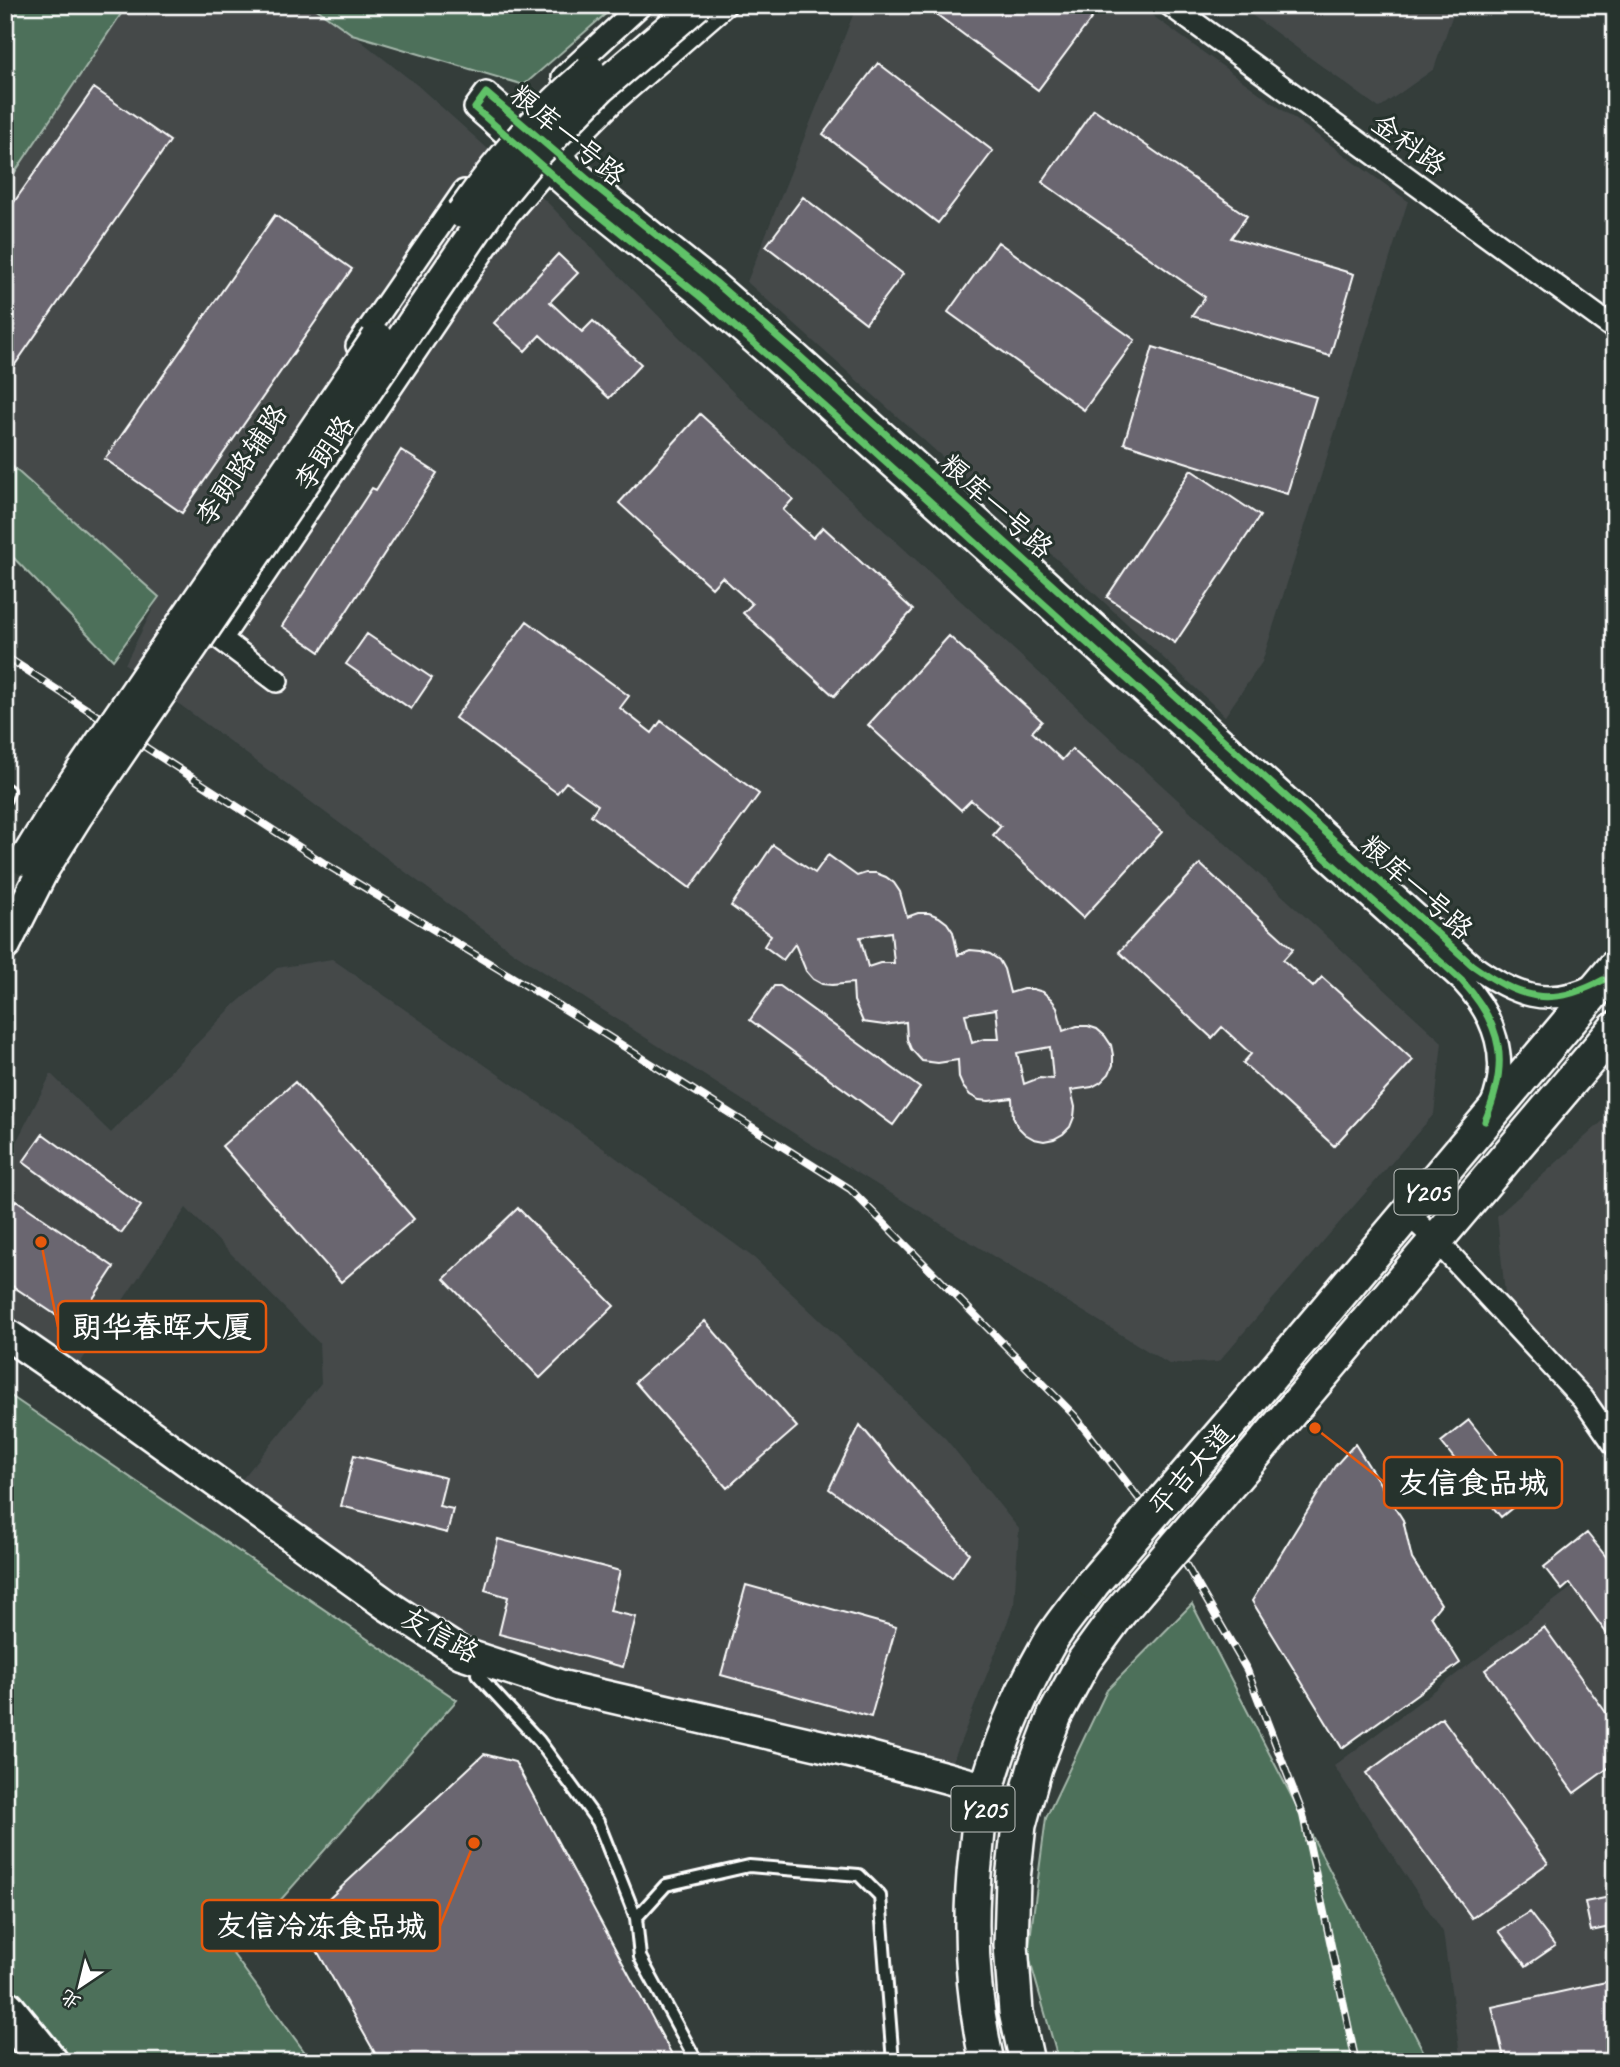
<svg xmlns="http://www.w3.org/2000/svg" width="1620" height="2067" viewBox="0 0 1620 2067" font-family="Caveat,'LXGW WenKai TC',sans-serif">
  <style>
    .built { fill: #44494a }
    .green { fill: #4e705a; stroke: #a6b8ac; stroke-width: 2 }
    .building { fill: #6b6670; stroke: #fff; stroke-width: 2; fill-rule: evenodd }
    .lines { fill: none; stroke-linecap: round; stroke-linejoin: round }
    .lane-casing { stroke: #fff; stroke-width: 16 }
    .street-casing { stroke: #fff; stroke-width: 26 }
    .secondary-casing { stroke: #fff; stroke-width: 35 }
    .primary-casing { stroke: #fff; stroke-width: 38 }
    .highway-casing { stroke: #fff; stroke-width: 44 }
    .lane { stroke: #26332d; stroke-width: 10 }
    .street { stroke: #26332d; stroke-width: 21 }
    .secondary { stroke: #26332d; stroke-width: 30 }
    .primary { stroke: #26332d; stroke-width: 33 }
    .highway { stroke: #26332d; stroke-width: 38 }
    .rail-casing { stroke: #fff; stroke-width: 8 }
    .rail { stroke: #26332d; stroke-width: 5; stroke-dasharray: 16; stroke-linecap: butt }
    .secondary-bridge-casing { stroke: #fff; stroke-width: 35; stroke-linecap: butt }
    .primary-bridge-casing { stroke: #fff; stroke-width: 38; stroke-linecap: butt }
    .secondary-bridge { stroke: #26332d; stroke-width: 30 }
    .primary-bridge { stroke: #26332d; stroke-width: 33 }
    .cycleway-casing { stroke: #26332d; stroke-width: 11 }
    .cycleway { stroke: #61c268; stroke-width: 7 }
    .labels { text-anchor: middle; dominant-baseline: central; stroke-width: 6; stroke-linejoin: round; paint-order: stroke }
    .shield { fill: #26332d; stroke: #bec2c0; stroke-width: 2 }
    .shield-label { font-size: 26px; font-weight: bold; fill: #fff }
    .street-label { font-size: 28px; fill: #fff; stroke: #26332d }
    .leader { fill: none; stroke: #e8590c; stroke-width: 2.5 }
    .callout-dot { fill: #e8590c; stroke: #26332d; stroke-width: 2.5 }
    .callout { fill: #26332d; stroke: #e8590c; stroke-width: 2.5 }
    .callout-label { font-size: 30px; text-anchor: middle; font-weight: bold; fill: #fff }
  </style>
  <rect width="100%" height="100%" fill="#343d3a"/>
  <filter id="ink" filterUnits="userSpaceOnUse"><feTurbulence type="fractalNoise" baseFrequency=".0143" numOctaves="2"/><feDisplacementMap in="SourceGraphic" scale="14" xChannelSelector="R" yChannelSelector="G"/><feConvolveMatrix kernelMatrix="1 2 1 2 8 2 1 2 1" color-interpolation-filters="sRGB"/></filter>
  <g filter="url(#ink)">
    <path class="built" d="M127 5H311L352 34 417 85 548 203 734 393 1442 1042 1434 1114 1218 1362 1169 1364 809 1143 516 954 125 664 159 597 5 460V187Z
      M857 5H1138L1408 201 1262 662 1225 716 1089 588 747 282Z
      M1238 5H1456L1434 69 1379 108Z
      M332 959 567 1122 754 1258 945 1438 1019 1529 1014 1605 951 1766 458 1653 234 1489 321 1383 319 1343 186 1208 78 1366 5 1313V1164L51 1074 111 1133 232 1007 277 968Z
      M1615 1110V1426L1505 1294 1497 1216Z
      M1615 1555V2062H1461L1443 1932 1334 1766Z"/>
    <path class="green" d="M5 5H127L5 187Z
      M311 5H616L524 85 352 34Z
      M5 460 159 597 113 660 5 549Z
      M5 1392 457 1700 233 1954 312 2062H5Z
      M1192 1604 1429 2062H1059L1028 1954 1046 1818 1107 1690Z"/>
    <path class="building" d="M924 5H1082L1094 15 1038 90Z
      M878 63 993 151 938 223 823 134Z
      M94 88 170 141 5 379V215Z
      M1094 109 1247 216 1231 238 1354 274 1330 356 1192 316 1205 297 1042 182Z
      M803 197 903 274 866 323 766 246Z
      M275 215 352 269 182 513 105 459Z
      M998 242 1135 340 1084 410 948 312Z
      M558 254 578 273 550 302 582 332 593 321 641 364 609 398 540 335 525 351 494 323Z
      M1153 347 1316 397 1287 494 1124 443Z
      M700 414 793 499 783 510 813 538 823 527 913 610 834 696 743 613 752 604 722 577 712 588 619 503Z
      M401 450 437 473 320 652 282 626 372 488 376 490Z
      M1191 470 1260 516 1175 643 1107 597Z
      M527 621 629 696 620 708 652 733 661 721 759 794 690 888 591 815 598 805 566 782 557 793 455 718Z
      M367 634 432 678 411 709 346 664Z
      M949 636 1042 721 1032 732 1062 760 1072 749 1162 832 1083 918 993 835 1001 826 971 800 961 810 868 725Z
      M773 845 815 873 828 855 857 876 866 873H876L886 877 894 883 900 892 907 917 918 913H929L939 917 947 923 953 932 958 955 970 950 981 951 990 954 999 960 1004 969 1010 993 1023 989H1033L1043 992 1051 999 1057 1007 1063 1031 1077 1026H1088L1097 1029 1105 1036 1111 1045 1113 1055V1065L1109 1074 1101 1082 1092 1087 1071 1090 1075 1107 1074 1117 1070 1127 1063 1134 1054 1139 1044 1141 1034 1139 1025 1134 1017 1126 1013 1117 1012 1098 989 1101 979 1100 970 1095 963 1087 959 1078 958 1060 938 1063 922 1061 911 1049 907 1039 906 1022 884 1025 863 1022 854 1001 853 983 832 985 822 984 813 979 806 971 795 944 783 960 764 946 771 935 731 906ZM891 932 894 963H880L868 967 860 937ZM996 1009 999 1039H984L972 1043 965 1014ZM1050 1047 1053 1079 1039 1078 1024 1084 1017 1053Z
      M1200 864 1293 949 1283 960 1313 987 1322 977 1413 1060 1334 1146 1243 1063 1251 1054 1222 1027 1212 1038 1119 952Z
      M774 986H780L920 1088 893 1125 750 1020Z
      M295 1082 414 1219 341 1282 222 1146Z
      M43 1134 141 1206 121 1233 23 1162Z
      M16 1200 114 1267 74 1327 5 1281V1216Z
      M518 1208 614 1306 540 1378 444 1279Z
      M705 1321 797 1427 727 1488 635 1382Z
      M1469 1420 1528 1495 1501 1517 1441 1442Z
      M860 1425 969 1553 952 1578 829 1489Z
      M1355 1444 1403 1520 1412 1559 1441 1604 1431 1616 1460 1663 1342 1748 1252 1601 1335 1466Z
      M354 1455 446 1478 439 1506 453 1509 447 1533 341 1506Z
      M1587 1533 1615 1568V1645L1570 1583 1562 1590 1544 1567Z
      M498 1539 620 1571 610 1611 636 1617 623 1667 499 1634 508 1597 485 1590Z
      M746 1585 896 1627 871 1717 721 1675Z
      M1544 1627 1615 1725V1763L1574 1793 1485 1670Z
      M1442 1718 1548 1863 1472 1918 1366 1773Z
      M484 1754 515 1762 676 2062H380L302 1924Z
      M1615 1896V1926L1591 1931 1585 1902Z
      M1529 1912 1555 1946 1526 1966 1499 1931Z
      M1615 1980V2062H1505L1492 2007Z"/>
    <g class="lines">
      <defs>
        <path id="lane" d="M5 789 8 791 5 799
          M5 891 9 893
          M477 1674 539 1741 598 1822 636 1918
          M697 2062 640 1957 636 1918 666 1885 749 1866 859 1875 880 1896 893 2062"/>
        <path id="street" d="M1170 5 1615 329
          M563 77 641 5
          M357 346 464 191
          M221 639 508 215 559 156 612 103 725 5
          M221 639 277 681
          M1491 1106C1511 1060 1494 1015 1462 981L782 368 702 298 583 202 475 108 486 93 594 185 715 282 795 352 1472 965C1512 994 1548 1010 1596 984
          M1408 1214 1436 1240 1583 1399 1615 1445"/>
        <path id="secondary" d="M5 945 43 870
          M5 1333 112 1407 387 1605 461 1653 562 1686 862 1755 988 1789"/>
        <path id="primary" d="M1237 1416 1615 967
          M1260 1448 1615 1029
          M987 2062C972 1994 968 1924 976 1854 977 1842 978 1829 980 1817 993 1756 1018 1697 1049 1643 1061 1622 1079 1603 1093 1583
          M1027 2062 1016 2012 1011 1945 1013 1879 1019 1825 1035 1767 1055 1715 1084 1661 1119 1613"/>
        <path id="highway" d="M5 2009 48 2062"/>
      </defs>
      <use href="#lane" class="lane-casing"/>
      <use href="#street" class="street-casing"/>
      <use href="#secondary" class="secondary-casing"/>
      <use href="#primary" class="primary-casing"/>
      <use href="#highway" class="highway-casing"/>
      <use href="#lane" class="lane"/>
      <use href="#street" class="street"/>
      <use href="#secondary" class="secondary"/>
      <use href="#primary" class="primary"/>
      <use href="#highway" class="highway"/>
      <defs>
        <path id="rail" d="M5 656 327 865 555 1003 850 1189 1075 1416 1174 1544 1247 1670 1303 1815 1356 2062"/>
      </defs>
      <use href="#rail" class="rail-casing"/>
      <use href="#rail" class="rail"/>
      <defs>
        <path id="secondary-bridge" d="M462 213C498 161 542 112 590 71
          M25 860 59 804 377 338
          M43 870 77 816 493 205 529 161 600 88 697 5"/>
        <path id="primary-bridge" d="M1093 1583 1237 1416
          M1119 1613 1260 1448"/>
      </defs>
      <use href="#secondary-bridge" class="secondary-bridge-casing"/>
      <use href="#primary-bridge" class="primary-bridge-casing"/>
      <use href="#secondary-bridge" class="secondary-bridge"/>
      <use href="#primary-bridge" class="primary-bridge"/>
      <defs>
        <path id="cycleway" d="M1485 1121C1509 1064 1504 1027 1462 981L782 368 702 298 583 202 475 108 486 93 594 185 715 282 795 352 1472 965C1519 998 1550 1009 1603 980"/>
      </defs>
      <use href="#cycleway" class="cycleway-casing"/>
      <use href="#cycleway" class="cycleway"/>
    </g>
  </g>
  <g class="labels">
    <g class="shield">
      <rect x="1394.5" y="1169.5" width="63" height="45" rx="5"/>
      <rect x="951.5" y="1786.5" width="63" height="45" rx="5"/>
    </g>
    <g class="shield-label">
      <text x="1426" y="1192">Y205</text>
      <text x="983" y="1809">Y205</text>
    </g>
    <g class="street-label">
      <text transform="translate(568 135) rotate(40)">粮库一号路</text>
      <text transform="translate(1409 144) rotate(36)">金科路</text>
      <text transform="translate(324 453) rotate(-56)">李朗路</text>
      <text transform="translate(241 465) rotate(-56)">李朗路辅路</text>
      <text transform="translate(997 506) rotate(42)">粮库一号路</text>
      <text transform="translate(1417 887) rotate(42)">粮库一号路</text>
      <text transform="translate(1191 1470) rotate(-49)">平吉大道</text>
      <text transform="translate(440 1635) rotate(29)">友信路</text>
    </g>
  </g>
  <path class="leader" d="M41 1242L58 1327M1315 1428L1384 1482M474 1843L440 1926"/>
  <g class="callout-dot">
    <circle cx="41" cy="1242" r="7"/>
    <circle cx="1315" cy="1428" r="7"/>
    <circle cx="474" cy="1843" r="7"/>
  </g>
  <g class="callout">
    <rect x="58" y="1301" width="208" height="51" rx="7"/>
    <rect x="1384" y="1457" width="178" height="51" rx="7"/>
    <rect x="202" y="1900" width="238" height="51" rx="7"/>
  </g>
  <g class="callout-label">
    <text x="162" y="1337">朗华春晖大厦</text>
    <text x="1473" y="1493">友信食品城</text>
    <text x="321" y="1936">友信冷冻食品城</text>
  </g>
  <rect width="1620" height="2067" fill="none" stroke="#26332d" stroke-width="28"/>
  <rect x="14" y="14" width="1592" height="2039" fill="none" stroke="#fff" stroke-width="2.5" filter="url(#ink)"/>
  <g transform="translate(80 1986) rotate(215)" stroke="#26332d" stroke-width="5" paint-order="stroke">
  <path d="M0-5L12 26L0 18L-12 26Z" fill="#ffffff"/>
  <text y="-10" font-size="19" font-weight="bold" text-anchor="middle" fill="#ffffff">北</text>
  </g>
</svg>
